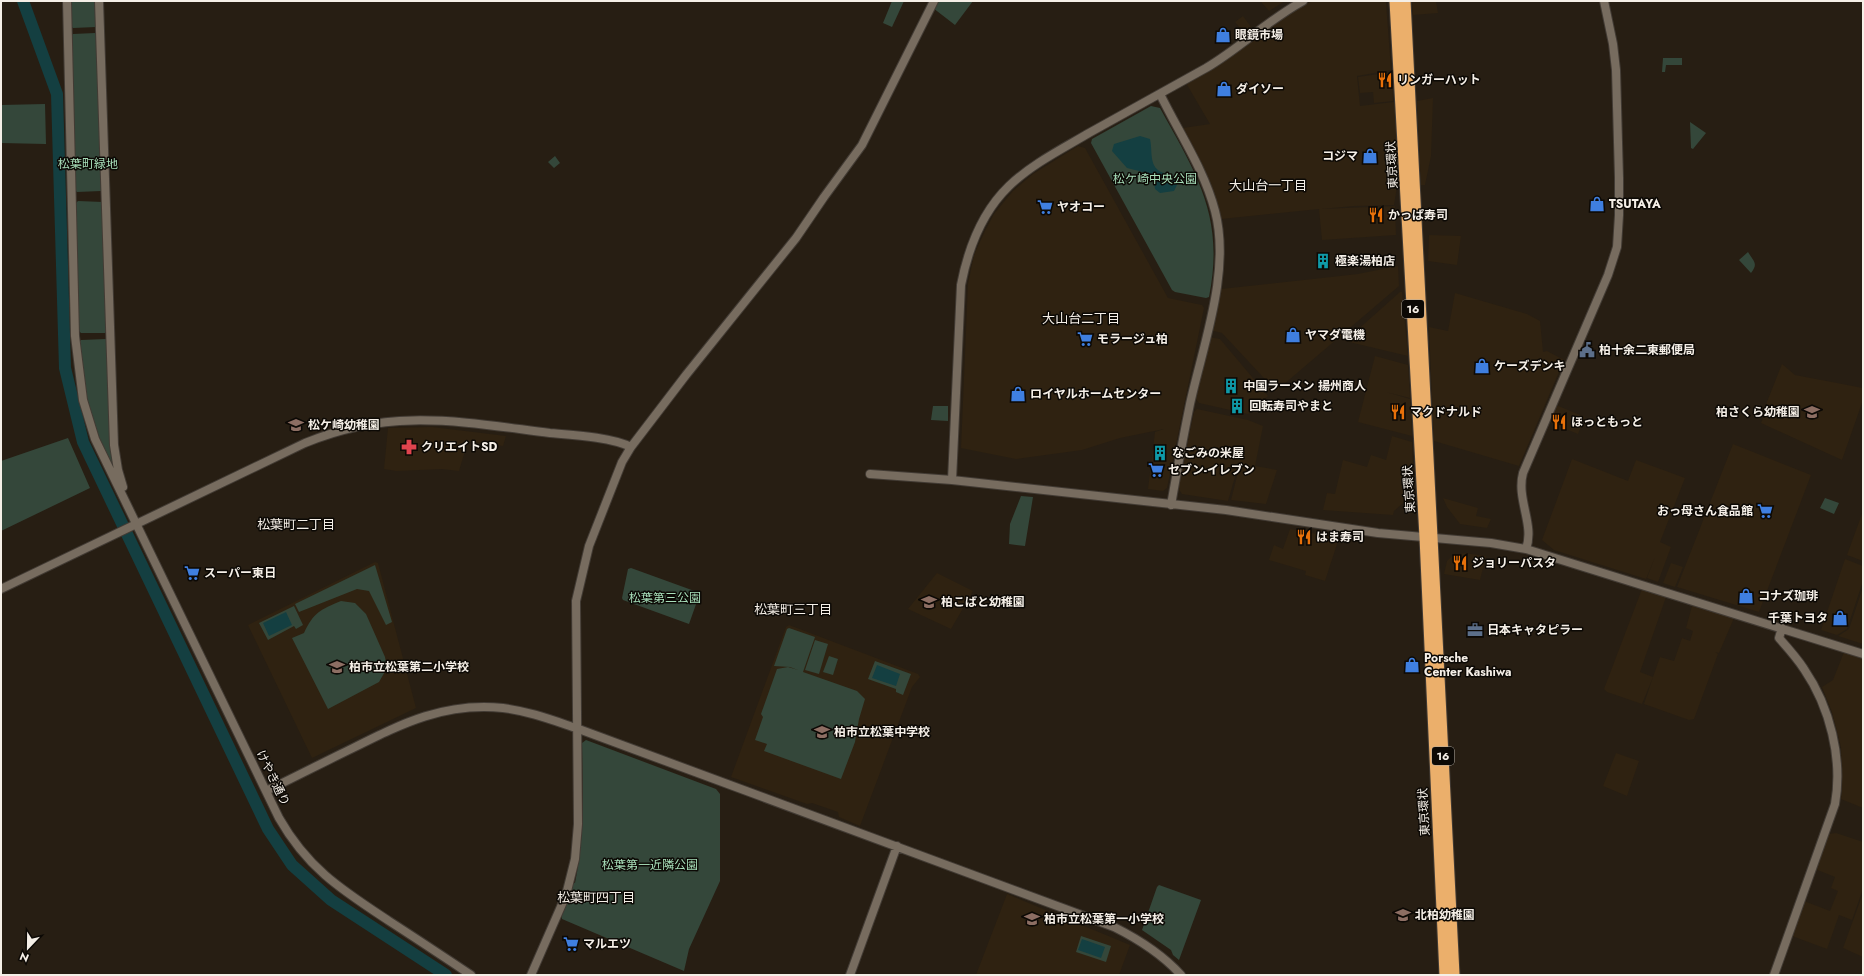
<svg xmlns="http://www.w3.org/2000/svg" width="1864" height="976" viewBox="0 0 1864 976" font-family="Jost,'Noto Sans JP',sans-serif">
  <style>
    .built { fill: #2f2211 }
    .green { fill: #34473a }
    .water { fill: #143f41 }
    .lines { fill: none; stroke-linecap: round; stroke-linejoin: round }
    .river { stroke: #143f41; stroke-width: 12 }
    .minor-casing { stroke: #423b34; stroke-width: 10 }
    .highway-casing { stroke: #423b34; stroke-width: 13 }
    .minor { stroke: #776c5f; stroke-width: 8 }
    .highway { stroke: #ebaf6b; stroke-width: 11 }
    .labels { text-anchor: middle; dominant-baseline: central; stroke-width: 3; stroke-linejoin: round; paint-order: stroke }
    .shield { fill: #0c0905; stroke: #afaaa3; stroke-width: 1 }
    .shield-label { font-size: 11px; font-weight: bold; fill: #f5efe7 }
    .poi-label { font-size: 12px; font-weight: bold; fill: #f5efe7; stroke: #0c0905; text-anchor: start }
    .park-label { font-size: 12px; fill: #a8dfba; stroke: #0c0905 }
    .street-label { font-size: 12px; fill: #f5efe7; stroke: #0c0905 }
    .neighbourhood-label { font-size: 13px; fill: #f5efe7; stroke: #0c0905 }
  </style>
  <rect width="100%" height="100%" fill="#271e13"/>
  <path class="built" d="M1262 1H1285L1269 11 1262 3Z
    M1314 1H1384L1386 2 1391 70 1357 76 1360 106 1394 102 1399 174 1394 205 1354 206 1321 209 1395 206 1396 235 1322 240 1319 209 1221 219 1211 184 1183 128 1210 124 1186 83 1284 16 1300 6Z
    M1412 1H1436L1438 13 1413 15Z
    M1243 16 1251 27 1244 33 1235 22Z
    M1392 72 1393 101 1374 103 1373 92 1360 93 1358 77Z
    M1433 98 1431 156 1425 185H1421L1417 101Z
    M1078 146 1085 148 1168 298 1202 305 1204 308 1167 488 1163 491 1148 489 1155 432 1164 429 1120 438 1082 450 1016 459 961 448 968 284 974 255 985 231 994 214 1013 191 1033 174Z
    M1429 235 1461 236 1457 265 1428 261Z
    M1398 266 1399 286 1276 391 1222 333 1210 330 1221 289 1358 274Z
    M1400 292H1402L1408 356 1345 341Z
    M1455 293 1527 314 1540 321 1543 352 1547 351 1564 360 1519 466 1434 441 1429 327 1448 331Z
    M1209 337 1220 339 1268 396 1248 414 1199 403 1196 399Z
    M1375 356 1408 365 1410 398 1386 392 1410 399 1412 436 1358 422Z
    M1782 364 1795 375 1863 388V400L1842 460 1761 423 1765 413 1763 412Z
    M1556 405 1585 417 1578 434 1549 422Z
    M1197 409 1248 420 1263 426 1255 466 1277 470 1266 504 1231 500 1240 464 1244 465 1239 463 1228 501 1182 494 1178 488 1194 412Z
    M432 427 506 436 503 446 468 441 459 471 442 469 397 471 384 469 388 428Z
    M1392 436 1412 442 1414 493 1394 511 1393 515 1323 510 1327 493 1335 494 1343 460 1367 467 1371 455 1386 460Z
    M1733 444 1811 475 1759 612 1677 587Z
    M1572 459 1628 481 1636 460 1685 478 1660 542 1671 547 1658 582 1647 578 1655 557 1646 579 1554 550 1542 540Z
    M1443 498 1478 508 1476 516 1491 519 1487 528 1460 524 1447 507Z
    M1863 511V561L1847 555Z
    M1290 529 1339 538 1325 581 1305 575 1306 571 1269 560 1274 545 1283 549Z
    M1464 553 1486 556 1480 580 1444 574 1447 561 1452 556Z
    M1845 559 1863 566V581L1847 629 1837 635 1821 630Z
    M375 562 378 563 416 708 312 758 248 625Z
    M1671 563 1683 567 1675 587 1663 583Z
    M937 573 973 591 951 629 908 609Z
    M1863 587V644L1838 636 1849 629Z
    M1642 589 1666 597 1640 672 1653 677 1660 657 1674 661 1682 638 1690 641 1693 631 1686 628 1692 606 1734 618 1719 653 1715 652 1718 654 1694 719 1689 720 1644 704 1653 677 1642 704 1607 692 1604 689Z
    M789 625 918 674 920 677 912 687 860 826 839 817 838 812 812 803 807 804 731 777 786 627Z
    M1844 652 1863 658V808L1841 799 1842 792 1841 747 1832 712 1822 687 1833 680Z
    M1616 753 1639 761 1627 796 1603 786Z
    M1836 833 1863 842V889L1852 920 1839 915 1827 949 1792 936 1804 901 1830 911 1838 891 1831 888 1835 877 1815 869 1829 834Z
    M1863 893V957L1843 948Z
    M1007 894 1130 945 1119 975H976Z"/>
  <path class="green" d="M70 1H97L98 25 96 27 73 28 71 26Z
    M892 1H904L892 27 883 23Z
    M938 1H973L955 25 933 8Z
    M95 33 98 35 103 189 101 191 77 192 75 190 71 36 73 34Z
    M1663 58H1682V65H1666L1665 72H1662Z
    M45 104 46 144 1 143V105Z
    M1151 106 1160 108C1197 175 1225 217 1209 297L1206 298 1175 292 1172 290 1091 143 1092 139Z
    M1690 122 1706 133 1693 149 1691 148Z
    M555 156 560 163 554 168 548 162Z
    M78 201 103 202 107 331 105 333H81L79 331 76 203Z
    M1748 252C1753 261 1759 263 1751 273L1739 260Z
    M106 339 108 341 113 464 112 466 98 439 86 400 79 342 81 340Z
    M933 406H948V421L931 420Z
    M68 438 90 488 1 531V461Z
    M1021 496 1033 497 1025 546 1009 544 1010 524Z
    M1825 498 1839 503 1834 514 1820 508Z
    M375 565 392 622 386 625 369 591 357 589 299 612 295 604Z
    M631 568 700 593 689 624 623 600 622 598 628 569Z
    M341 601 355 603 366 614 385 657 387 668 379 682 328 709 292 638 304 633C314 612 320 610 341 601Z
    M294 606 303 625 296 629 294 626 268 640 259 623Z
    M789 628 815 637 803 672 857 691 865 699 859 719 855 742 841 779 764 751 767 744 755 740 763 717 761 714 777 669 788 667 798 670 790 667 774 666 787 629Z
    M815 640 828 644 819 674 805 670Z
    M829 656 838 659 833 675 823 672Z
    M875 661 911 674 903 695 896 692V689L868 679Z
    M586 740 716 789 720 794V881L689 949 684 971 562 919V917L560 916 572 882 575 883C585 835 583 791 582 743Z
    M1159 885 1201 900 1179 960 1173 955 1171 950 1142 930 1157 887Z
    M1081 936 1111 946 1106 962 1076 952Z"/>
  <path class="water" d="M1140 136 1150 139C1153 152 1148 168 1164 173 1170 175 1173 175 1178 181L1177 185 1174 191 1160 193 1155 189 1154 182 1143 172 1127 168 1112 151 1114 144Z
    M286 612 292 625 269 636 263 623Z
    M877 665 900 674 896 686 872 678Z
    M1082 939 1105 947 1101 958 1078 950Z"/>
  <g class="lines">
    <path class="river" d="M23 1 57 94 65 368 83 442 268 829 292 865 331 900 446 975"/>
    <defs>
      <path id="minor" d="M67 1 75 336 83 400 95 439 279 818C308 869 342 890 389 921 417 939 444 957 471 975
        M99 1 114 445 118 470 123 487
        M1160 94C1179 133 1204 169 1215 211 1231 271 1203 345 1190 404 1183 438 1177 471 1171 505
        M870 474 952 480 1226 510 1378 533 1491 543 1526 549 1863 654
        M952 480 961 285C968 249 982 212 1009 186 1032 164 1062 149 1089 133 1128 111 1167 90 1206 68 1240 48 1268 20 1303 1
        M1526 549C1535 525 1516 499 1523 473L1608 275 1617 247 1619 215V178L1616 70 1613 44 1604 1
        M1 589 305 443C391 407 461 422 550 433 573 435 611 437 631 447
        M266 791C295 777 324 762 353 748 403 723 445 702 503 708 528 711 552 720 576 728L1114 927C1140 940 1162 954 1181 975
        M531 975 566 895 575 859 578 824 576 601 589 546 622 462 631 447 686 375 796 238 824 197 862 145 934 1
        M850 975 897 846
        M1774 975 1835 804C1843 759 1830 707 1804 669 1797 658 1788 648 1779 638L1782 628"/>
      <path id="highway" d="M1395 1 1425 537 1445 975
        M1405 1 1454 975"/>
    </defs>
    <use href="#minor" class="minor-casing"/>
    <use href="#highway" class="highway-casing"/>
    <use href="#minor" class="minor"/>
    <use href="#highway" class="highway"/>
  </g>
  <defs>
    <symbol id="shop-bare" viewBox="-9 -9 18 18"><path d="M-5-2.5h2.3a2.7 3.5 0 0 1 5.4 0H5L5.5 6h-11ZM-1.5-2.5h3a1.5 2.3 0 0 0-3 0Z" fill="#3f7fe0" stroke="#0c0905" stroke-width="2.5" paint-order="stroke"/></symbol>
    <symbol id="restaurant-bare" viewBox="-9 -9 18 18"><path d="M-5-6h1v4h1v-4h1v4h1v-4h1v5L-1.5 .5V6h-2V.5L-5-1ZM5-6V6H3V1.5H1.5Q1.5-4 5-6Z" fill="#e8710a" stroke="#0c0905" stroke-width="2.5" paint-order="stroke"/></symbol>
    <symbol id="supermarket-bare" viewBox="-9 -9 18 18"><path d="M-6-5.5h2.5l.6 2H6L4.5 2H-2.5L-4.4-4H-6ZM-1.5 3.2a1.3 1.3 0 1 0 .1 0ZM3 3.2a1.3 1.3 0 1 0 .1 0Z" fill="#3f7fe0" stroke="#0c0905" stroke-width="2.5" paint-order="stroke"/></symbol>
    <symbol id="building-bare" viewBox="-9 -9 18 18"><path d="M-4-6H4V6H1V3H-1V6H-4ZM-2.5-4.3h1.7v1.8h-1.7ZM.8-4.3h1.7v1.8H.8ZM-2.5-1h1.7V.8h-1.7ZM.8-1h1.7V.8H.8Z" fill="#0f9aa8" stroke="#0c0905" stroke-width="2.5" paint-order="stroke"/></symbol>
    <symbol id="civic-bare" viewBox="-9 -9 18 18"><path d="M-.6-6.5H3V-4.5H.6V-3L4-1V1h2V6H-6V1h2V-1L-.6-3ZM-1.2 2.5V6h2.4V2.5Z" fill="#5c6f8a" stroke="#0c0905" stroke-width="2.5" paint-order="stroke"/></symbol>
    <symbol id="school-bare" viewBox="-9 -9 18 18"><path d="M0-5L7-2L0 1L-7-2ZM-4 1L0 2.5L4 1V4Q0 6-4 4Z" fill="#8d6e63" stroke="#0c0905" stroke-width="2.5" paint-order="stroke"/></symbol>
    <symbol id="pharmacy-bare" viewBox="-9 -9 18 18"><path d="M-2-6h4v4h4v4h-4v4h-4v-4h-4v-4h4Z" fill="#e0444e" stroke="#0c0905" stroke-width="2.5" paint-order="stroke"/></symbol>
    <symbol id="office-bare" viewBox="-9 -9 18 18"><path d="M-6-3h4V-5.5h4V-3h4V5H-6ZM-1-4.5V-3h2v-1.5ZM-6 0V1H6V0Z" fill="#5c6f8a" stroke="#0c0905" stroke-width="2.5" paint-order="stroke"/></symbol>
  </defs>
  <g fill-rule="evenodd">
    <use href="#shop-bare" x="1212" y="24" width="22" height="22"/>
    <use href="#restaurant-bare" x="1374" y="69" width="22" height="22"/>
    <use href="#shop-bare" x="1213" y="78" width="22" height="22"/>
    <use href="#shop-bare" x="1359" y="145" width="22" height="22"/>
    <use href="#shop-bare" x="1586" y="193" width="22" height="22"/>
    <use href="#supermarket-bare" x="1034" y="196" width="22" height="22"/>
    <use href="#restaurant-bare" x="1365" y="204" width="22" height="22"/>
    <use href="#building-bare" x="1312" y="250" width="22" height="22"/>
    <use href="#shop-bare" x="1282" y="324" width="22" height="22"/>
    <use href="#supermarket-bare" x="1074" y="328" width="22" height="22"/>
    <use href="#civic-bare" x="1576" y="339" width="22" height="22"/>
    <use href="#shop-bare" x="1471" y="355" width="22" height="22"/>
    <use href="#building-bare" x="1220" y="375" width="22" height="22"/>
    <use href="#shop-bare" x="1007" y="383" width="22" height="22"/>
    <use href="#building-bare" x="1226" y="395" width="22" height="22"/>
    <use href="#restaurant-bare" x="1387" y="401" width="22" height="22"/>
    <use href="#school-bare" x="1801" y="401" width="22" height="22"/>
    <use href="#restaurant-bare" x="1548" y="411" width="22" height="22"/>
    <use href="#school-bare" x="285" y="414" width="22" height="22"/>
    <use href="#pharmacy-bare" x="398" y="436" width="22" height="22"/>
    <use href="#building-bare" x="1149" y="442" width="22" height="22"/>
    <use href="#supermarket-bare" x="1145" y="459" width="22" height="22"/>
    <use href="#supermarket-bare" x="1754" y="500" width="22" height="22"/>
    <use href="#restaurant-bare" x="1293" y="526" width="22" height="22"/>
    <use href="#restaurant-bare" x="1449" y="552" width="22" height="22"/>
    <use href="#supermarket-bare" x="181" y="562" width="22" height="22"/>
    <use href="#shop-bare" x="1735" y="585" width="22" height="22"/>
    <use href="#school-bare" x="918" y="591" width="22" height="22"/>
    <use href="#shop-bare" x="1829" y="607" width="22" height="22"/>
    <use href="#office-bare" x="1464" y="619" width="22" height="22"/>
    <use href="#shop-bare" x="1401" y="654" width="22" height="22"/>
    <use href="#school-bare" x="326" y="656" width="22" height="22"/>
    <use href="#school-bare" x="811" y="721" width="22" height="22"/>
    <use href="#school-bare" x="1392" y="904" width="22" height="22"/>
    <use href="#school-bare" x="1021" y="908" width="22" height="22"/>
    <use href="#supermarket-bare" x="560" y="933" width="22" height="22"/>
  </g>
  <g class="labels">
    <g class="shield">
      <rect x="1402" y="300" width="22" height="18" rx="3"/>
      <rect x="1432" y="747" width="22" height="18" rx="3"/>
    </g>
    <g class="shield-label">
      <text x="1413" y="309">16</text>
      <text x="1443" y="756">16</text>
    </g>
    <g class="poi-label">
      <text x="1235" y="35">眼鏡市場</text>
      <text x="1397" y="80">リンガーハット</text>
      <text x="1236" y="89">ダイソー</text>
      <text x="1358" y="156" text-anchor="end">コジマ</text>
      <text x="1609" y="204">TSUTAYA</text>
      <text x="1057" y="207">ヤオコー</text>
      <text x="1388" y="215">かっぱ寿司</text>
      <text x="1335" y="261">極楽湯柏店</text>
      <text x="1305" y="335">ヤマダ電機</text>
      <text x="1097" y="339">モラージュ柏</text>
      <text x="1599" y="350">柏十余二東郵便局</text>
      <text x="1494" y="366">ケーズデンキ</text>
      <text x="1243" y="386">中国ラーメン 揚州商人</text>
      <text x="1030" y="394">ロイヤルホームセンター</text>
      <text x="1249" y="406">回転寿司やまと</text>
      <text x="1410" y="412">マクドナルド</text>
      <text x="1800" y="412" text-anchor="end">柏さくら幼稚園</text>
      <text x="1571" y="422">ほっともっと</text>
      <text x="308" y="425">松ケ崎幼稚園</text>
      <text x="421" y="447">クリエイトSD</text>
      <text x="1172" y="453">なごみの米屋</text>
      <text x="1168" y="470">セブン-イレブン</text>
      <text x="1753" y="511" text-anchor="end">おっ母さん食品館</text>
      <text x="1316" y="537">はま寿司</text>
      <text x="1472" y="563">ジョリーパスタ</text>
      <text x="204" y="573">スーパー東日</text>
      <text x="1758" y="596">コナズ珈琲</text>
      <text x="941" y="602">柏こばと幼稚園</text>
      <text x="1828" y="618" text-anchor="end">千葉トヨタ</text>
      <text x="1487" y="630">日本キャタピラー</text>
      <text x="1424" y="658">Porsche<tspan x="1424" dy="14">Center Kashiwa</tspan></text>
      <text x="349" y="667">柏市立松葉第二小学校</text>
      <text x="834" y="732">柏市立松葉中学校</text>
      <text x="1415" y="915">北柏幼稚園</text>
      <text x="1044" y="919">柏市立松葉第一小学校</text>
      <text x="583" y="944">マルエツ</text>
    </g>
    <g class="park-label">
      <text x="88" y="164">松葉町緑地</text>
      <text x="1155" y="179">松ケ崎中央公園</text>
      <text x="665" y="598">松葉第三公園</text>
      <text x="650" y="865">松葉第一近隣公園</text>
    </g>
    <g class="street-label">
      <text transform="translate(1392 165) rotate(-93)">東京環状</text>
      <text transform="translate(1409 489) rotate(-94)">東京環状</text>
      <text transform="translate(273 778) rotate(64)">けやき通り</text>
      <text transform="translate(1424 812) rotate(-93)">東京環状</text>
    </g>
    <g class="neighbourhood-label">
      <text x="1268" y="185">大山台一丁目</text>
      <text x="1081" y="318">大山台二丁目</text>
      <text x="296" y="524">松葉町二丁目</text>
      <text x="793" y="609">松葉町三丁目</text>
      <text x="596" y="897">松葉町四丁目</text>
    </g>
  </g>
  <rect width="1864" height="976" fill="none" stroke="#f5efe7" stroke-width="4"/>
  <g transform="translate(28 948) rotate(202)" stroke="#0c0905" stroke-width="3" paint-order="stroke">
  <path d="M0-3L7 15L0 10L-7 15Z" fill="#f5efe7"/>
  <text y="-6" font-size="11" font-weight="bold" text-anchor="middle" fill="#f5efe7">N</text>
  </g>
</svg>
